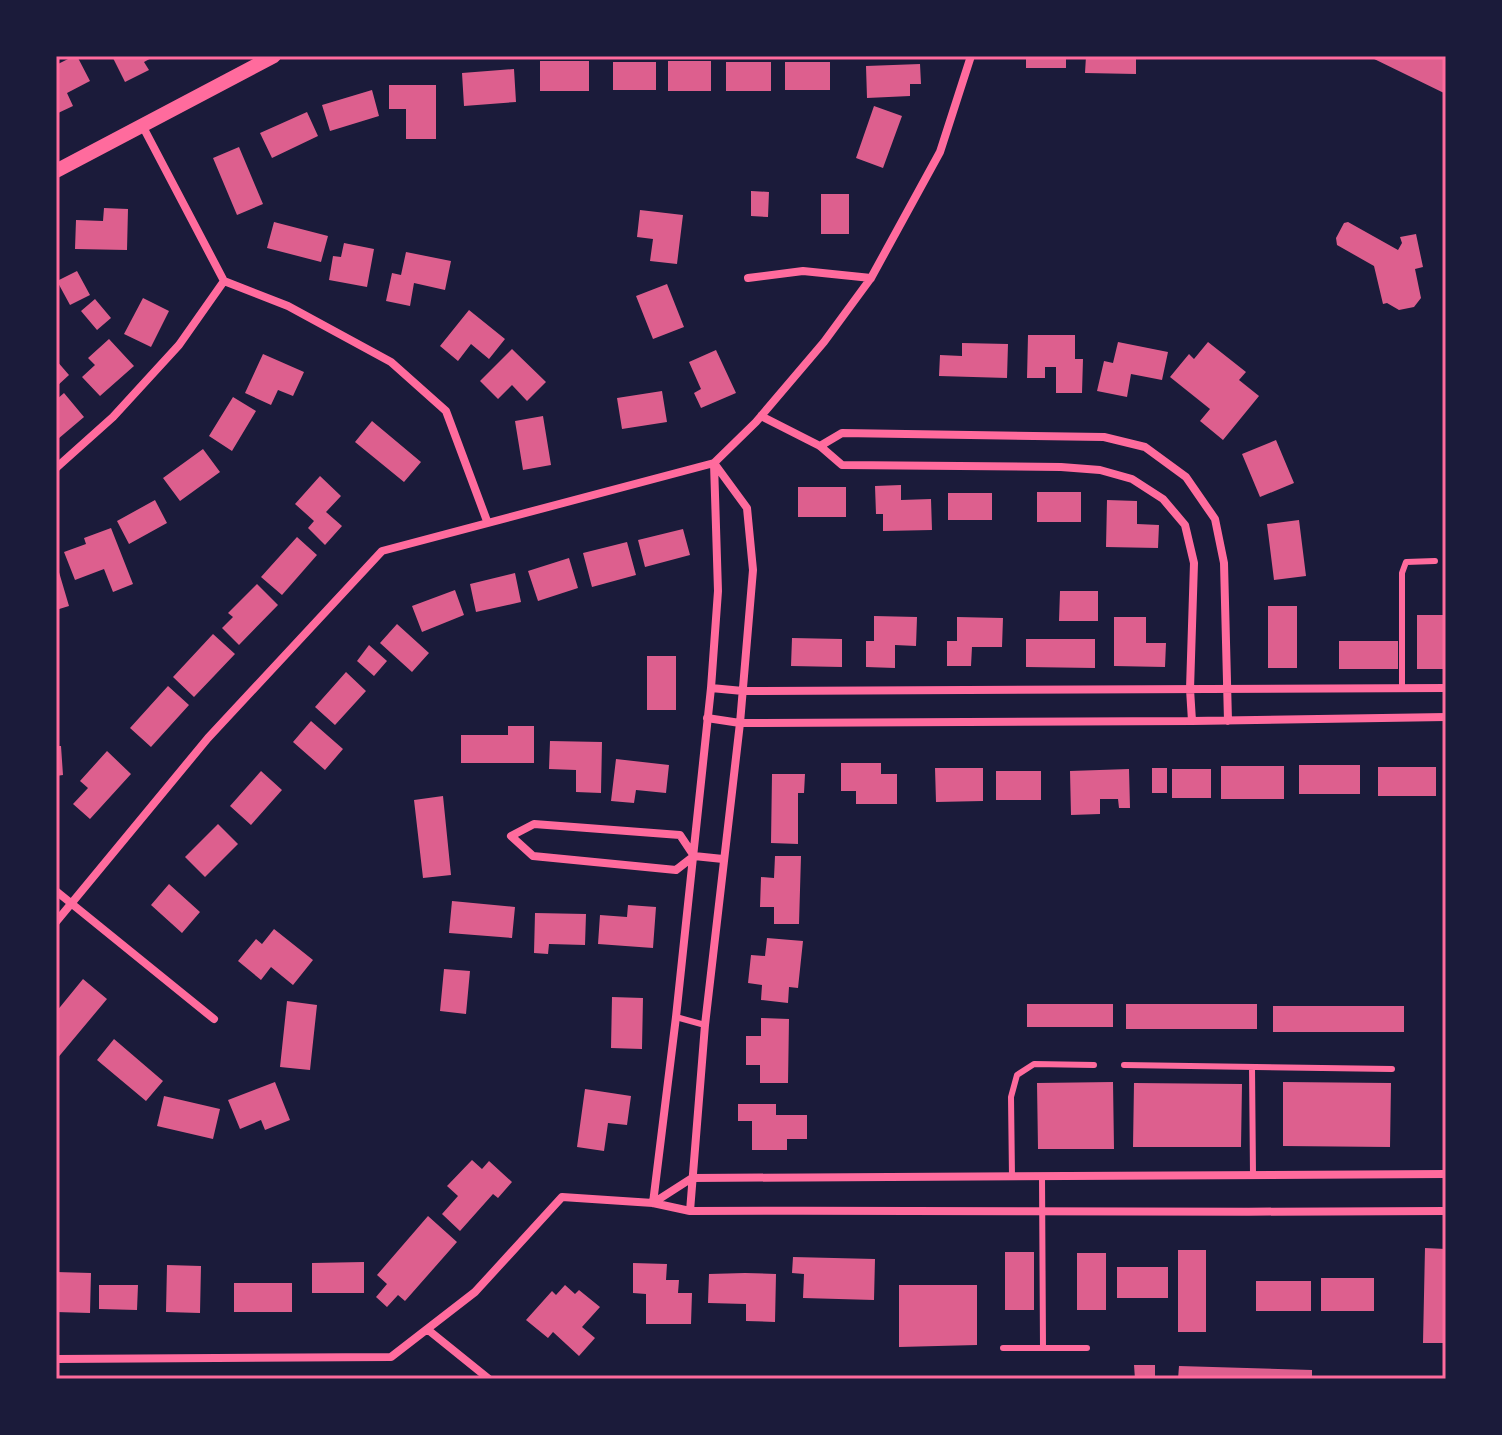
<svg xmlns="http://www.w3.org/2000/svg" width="1502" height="1435" viewBox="0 0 1502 1435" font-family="Karla,sans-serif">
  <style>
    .building { fill: #dd5f8e }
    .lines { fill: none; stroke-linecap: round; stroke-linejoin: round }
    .service { stroke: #ff6b9d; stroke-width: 6 }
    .minor { stroke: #ff6b9d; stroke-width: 8 }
    .tertiary { stroke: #ff6b9d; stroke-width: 14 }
    .neatline { fill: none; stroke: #ff6b9d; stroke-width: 3 }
  </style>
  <rect width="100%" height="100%" fill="#1b1b3a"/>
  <path class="building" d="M74 56H77L90 81 67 93 73 106 56 114V65Z
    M112 56H155L144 62 149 70 125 82Z
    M1026 56H1066V68H1026Z
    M1086 56H1136V74L1085 73Z
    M1368 56 1446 57V94Z
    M540 61H589V91H540Z
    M668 61H711V91H668Z
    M613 62H656V90H613Z
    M726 62H771V91H726Z
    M785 62H830V90H785Z
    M920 64 921 84H910V96L867 98 866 66Z
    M514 69 516 102 464 106 462 73Z
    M389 85H436V139H406V109H389Z
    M372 90 379 116 330 131 322 105Z
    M874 106 902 116 883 168 856 158Z
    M307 112 318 136 272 158 260 133Z
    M239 147 263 204 237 215 213 158Z
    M751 191 769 192 768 217 751 216Z
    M821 194H849V234H821Z
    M104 208 128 209 127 250 75 249 76 220 103 221Z
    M640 210 683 215 677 264 650 261 653 239 637 237Z
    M274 222 328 236 321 262 267 248Z
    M1348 222 1398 250 1402 243 1400 237 1416 234 1423 267 1415 269 1421 298 1414 307 1399 310 1387 303 1383 304 1374 266 1337 245 1336 238 1344 223Z
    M344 243 374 249 367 287 329 280 333 256 341 257Z
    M406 252 451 261 445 290 414 283 410 306 386 301 392 273 401 275Z
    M77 271 90 295 70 305 57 281Z
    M667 284 684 327 653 339 636 296Z
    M143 298 169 311 151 347 124 334Z
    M95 299 111 318 97 330 81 311Z
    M469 310 505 339 489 359 471 344 458 361 440 346Z
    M1028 335H1075V359H1083L1082 393H1056V367H1045V378H1027Z
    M109 339 134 366 100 396 82 377 95 365 88 358Z
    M1118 342 1168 352 1162 380 1131 374 1127 397 1097 391 1104 361 1113 363Z
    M1208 342 1246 372 1239 380 1259 396 1223 440 1200 421 1210 409 1170 377 1189 354 1194 359Z
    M962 343 1008 344 1007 378 939 376 940 355 962 356Z
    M512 349 546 382 527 401 512 385 498 399 480 381Z
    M716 350 736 393 701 408 694 393 701 389 689 362Z
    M263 354 304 372 293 396 278 390 271 405 245 393Z
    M56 360 69 375 56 387Z
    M662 391 667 422 622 429 617 398Z
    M64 393 84 417 58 439 56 437V400Z
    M233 397 256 411 232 451 209 436Z
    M543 416 551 465 523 470 515 421Z
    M372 421 421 462 404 482 355 442Z
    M1276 440 1294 483 1260 497 1242 454Z
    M203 449 220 472 180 501 163 478Z
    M320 476 341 496 326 512 342 526 325 545 308 528 314 521 295 504Z
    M901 485V500L931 499 932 530 883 531V514H876L875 486Z
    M798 487H846V517H798Z
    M1037 492H1081V522H1037Z
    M948 493H992V520H948Z
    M155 500 167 523 129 544 117 521Z
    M1107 500 1137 501V524L1159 525 1158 548 1106 547Z
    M1299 520 1306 576 1274 580 1267 524Z
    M111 528 133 584 113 592 104 569 75 580 64 552 86 544 84 538Z
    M683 529 690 555 645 567 638 540Z
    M297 537 317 555 282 595 261 577Z
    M627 542 636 575 592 587 583 553Z
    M569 558 578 588 538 601 528 571Z
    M56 562 69 606 56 610Z
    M515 573 521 602 476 612 470 584Z
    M257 584 278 605 239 645 222 628 233 617 228 613Z
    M455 590 464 615 422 632 412 606Z
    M1060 591H1098V621H1059Z
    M1268 606H1297V668H1268Z
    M1417 615H1446V669H1417Z
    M874 616 917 617 916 646 895 645V668L866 667V641H874Z
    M957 617 1003 618 1002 647H972L971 666H947V641H957Z
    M1114 617H1146V643H1166L1165 667 1114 666Z
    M397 624 429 653 412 672 380 643Z
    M213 634 235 654 194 697 173 677Z
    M792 638 842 639V667L791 666Z
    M1026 639H1095V668L1026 667Z
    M1339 641H1398V669H1339Z
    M369 645 387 661 374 676 357 661Z
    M647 656H676V710H647Z
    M346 672 366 691 335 725 315 707Z
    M168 686 189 705 151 747 130 728Z
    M311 721 343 749 325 770 293 742Z
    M508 726H534V763H461V735H508Z
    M550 741 602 742 601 793 576 792V770L549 769Z
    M56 746H61L63 775 56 776Z
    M107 751 131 774 90 819 73 804 88 788 80 781Z
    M616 759 669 765 666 793 636 790 634 803 611 801Z
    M841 763H881V774H897V804H856V791H841Z
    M1299 765H1360V794H1299Z
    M1221 766H1284V799H1221Z
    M1378 767H1436V796H1378Z
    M935 768H983V801L936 802Z
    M1152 768H1167V793H1152Z
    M1129 769 1130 808H1119L1118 799H1100V814L1071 815 1070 771Z
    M1172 769H1211V798H1172Z
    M261 771 282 790 251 825 230 806Z
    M996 771H1041V800H996Z
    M772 774H805L804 793H798V844L771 843Z
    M443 796 451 875 423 878 414 800Z
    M218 824 238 844 205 877 185 857Z
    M775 856H801L799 924H774V907H760L761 877 774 878Z
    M169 884 200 912 182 933 151 905Z
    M452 901 515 907 512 938 449 933Z
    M628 905 656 907 653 948 598 944 600 915 627 917Z
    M535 913 586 914 585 945 549 944 548 954 534 953Z
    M274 929 313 960 293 985 271 967 261 980 238 961 256 939 262 944Z
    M767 938 803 941 798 988 789 987 788 1003 761 1000 762 985 748 983 751 955 765 956Z
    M444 969 470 971 466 1014 440 1011Z
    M83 979 107 999 56 1060V1012Z
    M612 997 643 998 642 1049 611 1048Z
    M287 1001 317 1005 310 1070 280 1067Z
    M1027 1004H1113V1027H1027Z
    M1126 1004H1257V1029H1126Z
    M1273 1006H1404V1032H1273Z
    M761 1018 789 1019 788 1083H760V1065H746V1036H761Z
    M114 1039 163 1081 146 1101 97 1060Z
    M275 1082 290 1120 265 1130 261 1120 240 1129 228 1100Z
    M1113 1082 1114 1149H1038L1037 1083Z
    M1283 1082 1391 1083 1390 1147 1283 1146Z
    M1134 1083 1242 1084 1241 1147H1133Z
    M585 1089 631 1096 627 1125 608 1123 604 1151 577 1147Z
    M164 1096 220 1109 213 1139 157 1126Z
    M738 1104H776V1115H807V1139H787V1150H752V1121H738Z
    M472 1160 482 1169 489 1161 512 1182 498 1198 493 1194 460 1231 442 1214 458 1196 447 1186Z
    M428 1216 457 1242 405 1301 398 1295 387 1307 376 1297 387 1284 377 1275Z
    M1425 1248 1446 1249V1343H1423Z
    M1178 1250H1206V1332H1178Z
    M1005 1252H1034V1310H1005Z
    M1077 1253H1106V1310H1077Z
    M793 1257 875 1259 874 1300 803 1298 804 1274 792 1273Z
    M364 1262V1293H312V1263Z
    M633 1263 667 1264 666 1280H679L678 1293H692L691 1324H646V1294L633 1293Z
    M167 1265 201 1266 200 1313 166 1312Z
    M1117 1267H1168V1298H1117Z
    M56 1272 91 1273 90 1313 56 1312Z
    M745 1273 776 1274 775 1322 746 1321V1304L708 1303 709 1274Z
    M1321 1278H1374V1311H1321Z
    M1256 1281H1311V1311H1256Z
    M234 1283H292V1312H234Z
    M99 1285H138L137 1310 99 1309Z
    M565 1285 575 1294 579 1290 600 1307 582 1327 595 1338 579 1356 553 1332 548 1338 526 1320 552 1291 556 1295Z
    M899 1285H977V1345L899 1347Z
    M1134 1365H1155V1379H1135Z
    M1179 1366 1312 1370V1379H1178Z"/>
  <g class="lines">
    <path class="service" d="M1402 688V573L1406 562 1435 561
      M676 1017 705 1025
      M1124 1065 1392 1069
      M1252 1067 1253 1175
      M1012 1177 1011 1097 1017 1075 1034 1064 1094 1065
      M1042 1177 1043 1348
      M1003 1348H1087"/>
    <path class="minor" d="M142 125 224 281 288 306 391 362 446 411 487 521
      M748 278 803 271 871 278
      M761 416 820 446 842 465 1061 467 1100 470 1132 479 1163 499 1185 525 1194 563 1190 689 1192 721
      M820 446 842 433 1104 437 1145 447 1186 477 1215 519 1224 563 1228 721
      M56 468 113 417 179 345 224 281
      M711 688 743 691 1446 688
      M707 718 740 723 1192 721 1446 717
      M534 824 680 835 694 856 676 870 533 856 511 836Z
      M694 856 723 859
      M56 891 214 1019
      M56 922 208 738 382 551 714 463 756 422 824 342 871 278 940 152 971 56
      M653 1203 692 1178 1446 1174
      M653 1203 676 1017 711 688 718 591 714 463
      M690 1211 705 1025 740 723 753 570 747 508 714 463
      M427 1329 489 1379
      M56 1359 391 1357 475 1292 562 1197 653 1203 690 1211C942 1210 1194 1213 1446 1211"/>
    <path class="tertiary" d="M56 171 274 56"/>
  </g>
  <rect width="1502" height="1435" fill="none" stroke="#1b1b3a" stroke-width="116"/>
  <rect x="58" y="58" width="1386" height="1319" class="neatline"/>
</svg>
